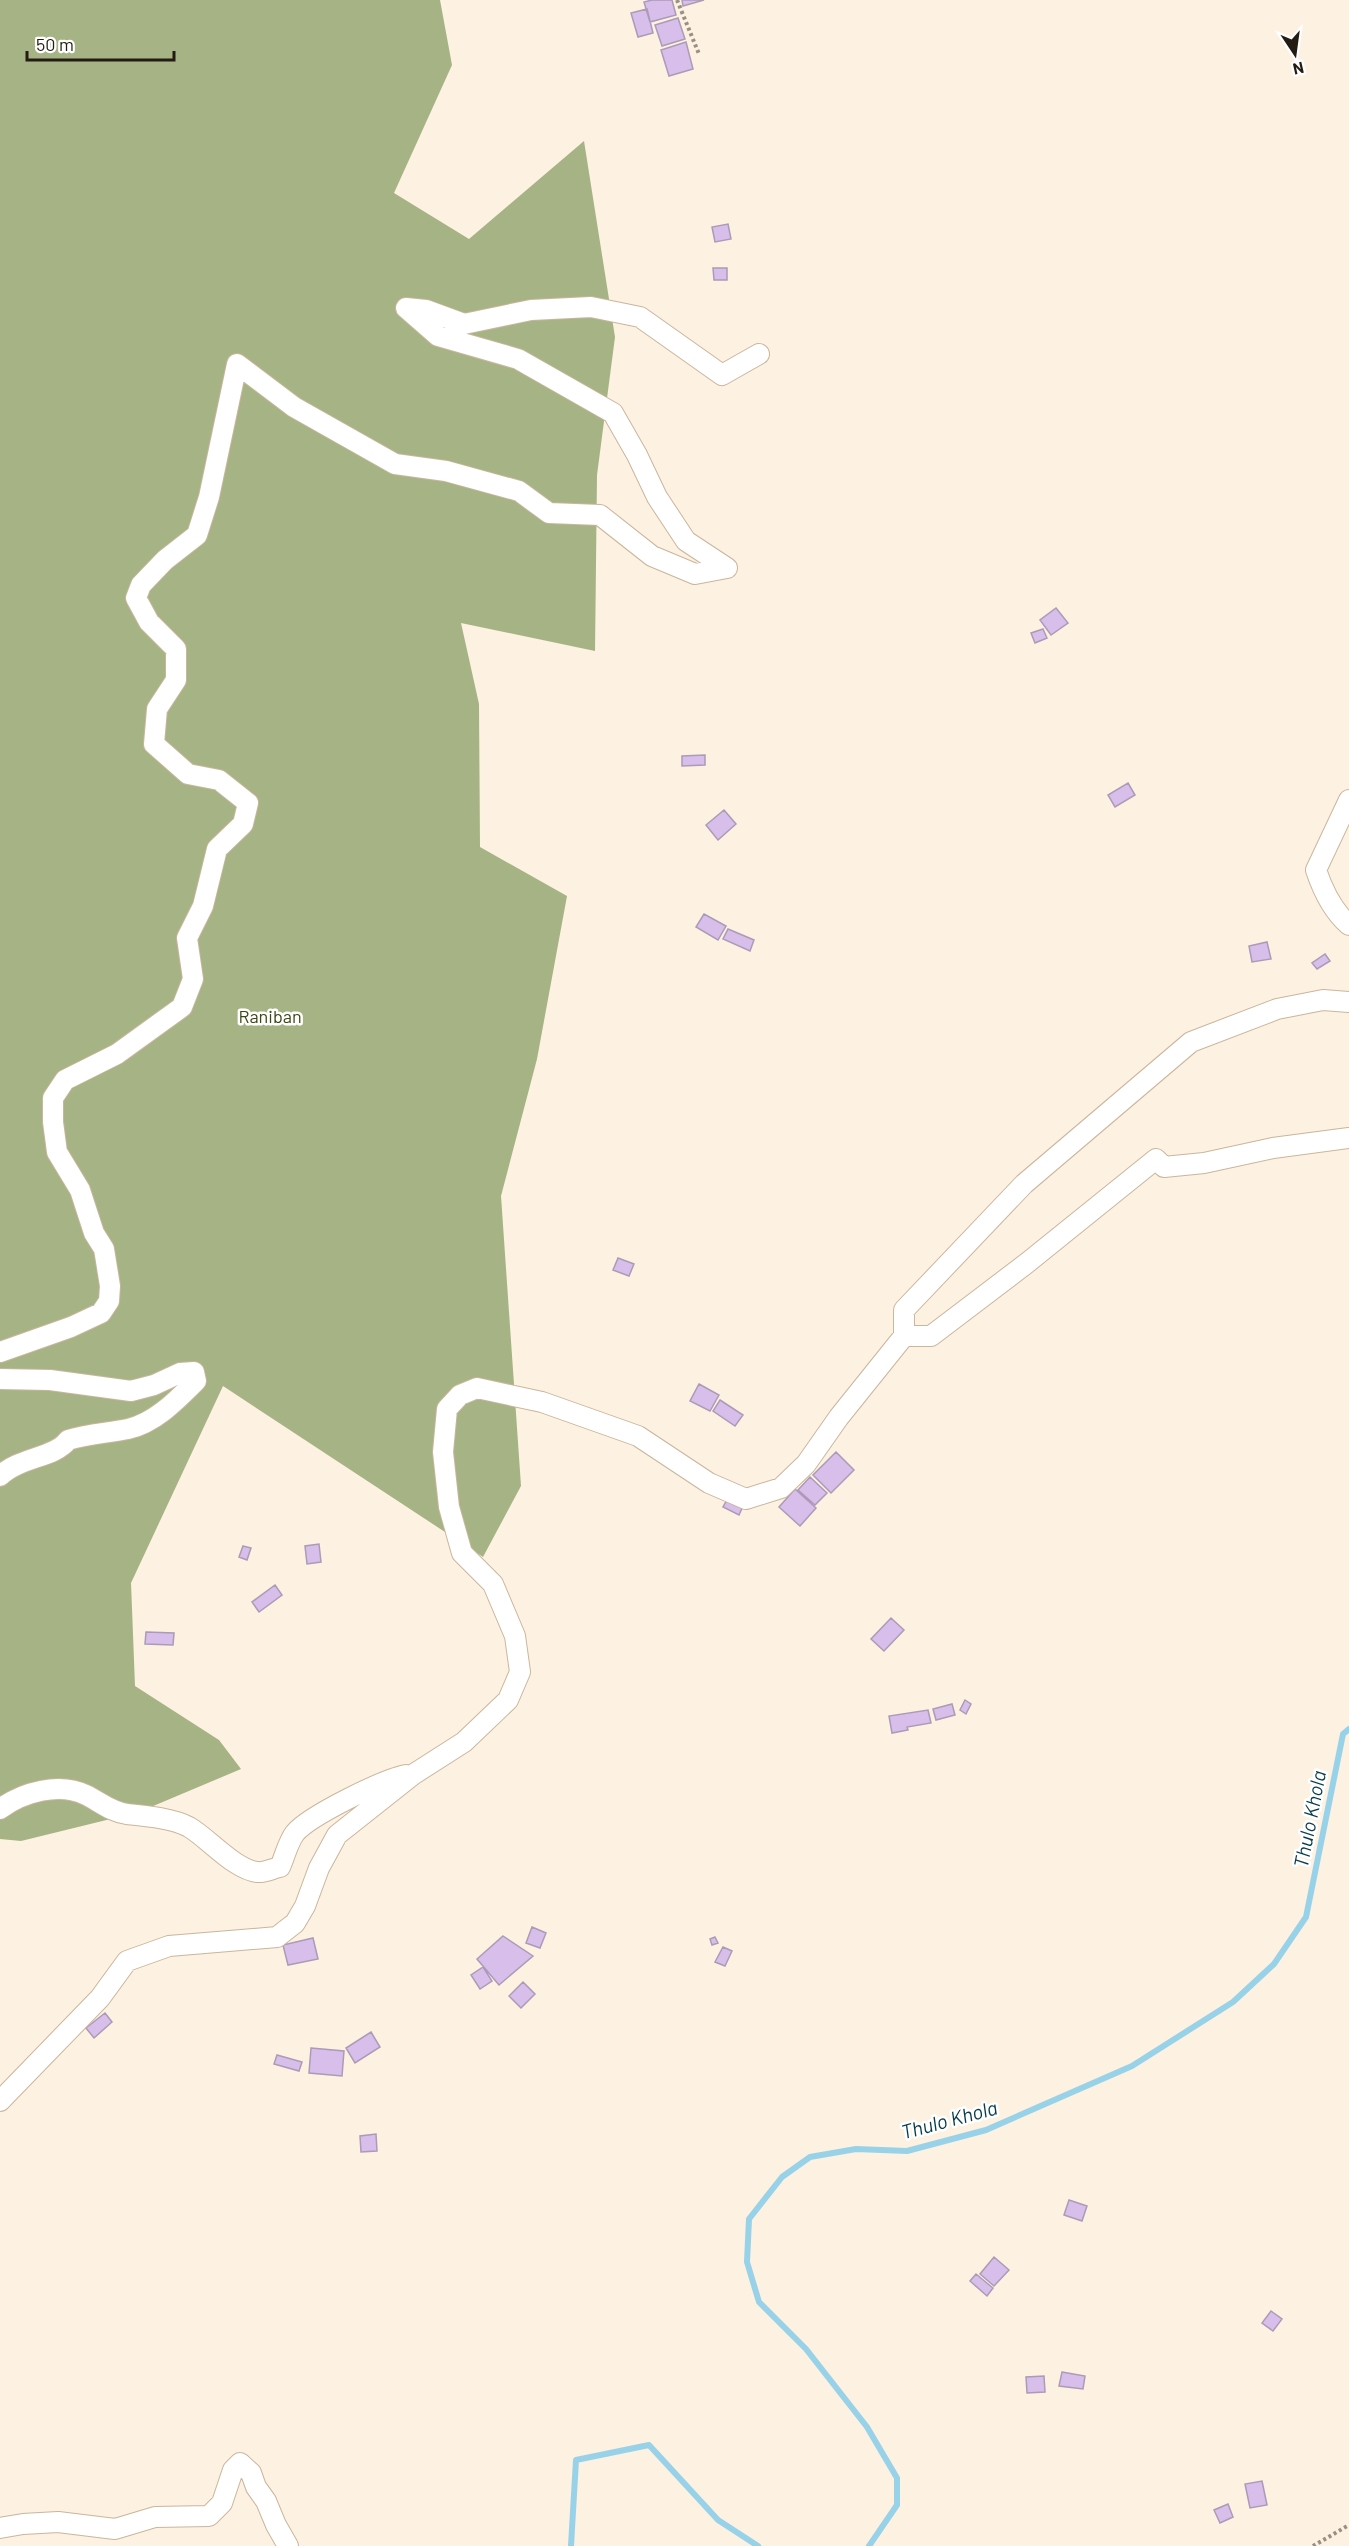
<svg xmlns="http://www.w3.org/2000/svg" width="1349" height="2546" viewBox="0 0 1349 2546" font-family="Barlow,sans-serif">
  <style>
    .forest { fill: #a6b384 }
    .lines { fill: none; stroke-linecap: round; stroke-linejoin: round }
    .stream { stroke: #98d2e8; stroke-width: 6 }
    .building { fill: #d8beeb; stroke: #ab9bb6; stroke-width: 1.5 }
    .minor-casing { stroke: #c9b69c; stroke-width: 22 }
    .path { stroke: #998f82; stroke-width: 4; stroke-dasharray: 3 3; stroke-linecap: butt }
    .minor { stroke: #fff; stroke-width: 20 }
    .labels { text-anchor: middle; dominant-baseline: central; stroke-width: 5; stroke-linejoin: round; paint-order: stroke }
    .park-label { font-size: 18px; fill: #3c4812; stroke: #fff }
    .water-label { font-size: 20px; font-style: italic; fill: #053b4b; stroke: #fff }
  </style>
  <rect width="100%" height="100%" fill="#fdf1e1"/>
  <path class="forest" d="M0 0H440L452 65 394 193 469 239 584 141 615 337 597 475 595 651 461 623 479 704 480 847 567 896 537 1059 501 1196 521 1486 483 1557 223 1386 131 1583 135 1686 219 1740 241 1769 139 1812 21 1841 0 1839Z"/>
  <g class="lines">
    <path class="stream" d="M571 2546 576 2460 649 2445 718 2520 758 2546
      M869 2546 897 2505V2478L867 2427 806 2349 759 2302 747 2262 749 2219 782 2177 810 2157 856 2149 907 2151 986 2130 1132 2066 1233 2002 1274 1964 1306 1917 1343 1734 1349 1729"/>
  </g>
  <path class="building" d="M652 0H672L676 15 650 22 644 2Z
    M682 0H704L683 6Z
    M647 9 653 33 638 37 631 13Z
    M678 18 685 39 662 46 655 25Z
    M686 42 693 69 669 76 661 50Z
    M728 224 731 239 715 242 712 227Z
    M713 268H727V280H714Z
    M1056 608 1068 623 1051 635 1040 620Z
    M1043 629 1047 638 1035 643 1031 633Z
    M705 755V765L682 766V756Z
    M1128 783 1135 795 1115 807 1108 795Z
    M724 810 736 824 718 840 706 825Z
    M704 914 726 926 718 940 696 927Z
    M728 929 754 940 750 951 723 939Z
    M1267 942 1271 959 1252 962 1249 946Z
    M1325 954 1330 961 1317 969 1312 963Z
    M618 1258 634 1264 629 1276 613 1270Z
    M699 1384 719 1395 710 1411 690 1401Z
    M720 1400 743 1415 735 1426 713 1411Z
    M836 1452 854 1470 831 1493 813 1475Z
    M810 1477 827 1493 815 1505 798 1490Z
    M795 1489 816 1508 800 1526 779 1507Z
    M728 1498 743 1506 739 1515 723 1507Z
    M319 1544 321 1562 307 1564 305 1546Z
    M243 1546 251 1548 247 1560 239 1557Z
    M275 1585 282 1595 259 1612 252 1602Z
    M891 1618 904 1630 884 1651 871 1639Z
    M146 1632 174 1633 173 1645 145 1644Z
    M965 1700 971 1704 966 1714 960 1710Z
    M952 1704 955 1715 936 1720 933 1709Z
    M928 1710 931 1723 907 1727 908 1730 892 1733 889 1716Z
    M532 1927 546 1933 540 1948 526 1943Z
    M503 1936 533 1956 499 1985 477 1959Z
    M715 1937 718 1943 712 1945 710 1939Z
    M313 1938 318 1959 288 1965 283 1945Z
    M723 1947 732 1951 725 1966 715 1962Z
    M483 1967 492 1981 480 1989 471 1975Z
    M523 1982 535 1994 521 2008 509 1996Z
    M105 2013 112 2022 94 2038 86 2028Z
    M371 2032 380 2047 355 2063 346 2048Z
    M311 2048 344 2051 342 2076 309 2073Z
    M277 2055 302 2062 299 2071 274 2064Z
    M376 2134 377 2151 361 2152 360 2136Z
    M1069 2200 1087 2206 1082 2221 1064 2215Z
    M994 2257 1009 2270 994 2286 980 2274Z
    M976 2274 993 2288 987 2296 970 2281Z
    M1271 2311 1282 2319 1273 2331 1262 2323Z
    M1062 2372 1085 2376 1083 2389 1059 2386Z
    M1044 2376 1045 2392 1027 2393 1026 2377Z
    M1262 2481 1267 2505 1250 2508 1245 2484Z
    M1228 2504 1233 2517 1220 2523 1214 2510Z"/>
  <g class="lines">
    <defs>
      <path id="minor" d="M1349 800 1316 870C1323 891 1333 911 1349 925
        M904 1336H931L1027 1263 1156 1159 1164 1167 1204 1163 1273 1148 1349 1138
        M0 1352 71 1327 101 1313 109 1301 110 1286 104 1249 94 1233 80 1190 57 1152 53 1122V1098L65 1080 117 1054 182 1007 193 979 187 938 203 906 217 849 243 824 248 803 219 780 188 774 154 744 157 709 176 680V649L149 622 136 598 141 585 165 560 197 535 209 497 237 364 294 407 395 464 446 471 519 491 549 513 600 515 652 556 695 574 727 568 686 541 657 497 637 455 613 413 518 359 438 336 406 308 426 310 464 324 531 310 591 307 640 317 722 375 759 354
        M0 1379 50 1380 131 1391 154 1385 180 1373 194 1372 196 1381C177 1400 155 1423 128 1429 108 1433 88 1434 68 1440 55 1458 19 1457 0 1476
        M0 1809C23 1792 59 1782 86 1795 100 1802 111 1812 127 1814 146 1816 172 1818 189 1827 208 1838 236 1871 258 1872 264 1873 274 1868 280 1867 285 1856 288 1842 295 1833 309 1816 384 1779 406 1775
        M0 2101 100 1998 127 1961 169 1946 277 1937 295 1923 305 1906 319 1868 337 1835 414 1774 464 1742 508 1700 520 1672 515 1636 493 1584 462 1553 449 1507 443 1452 447 1409 460 1395 477 1388 542 1402 638 1436 709 1483 746 1499 781 1488 806 1464 839 1417 904 1336V1310L1024 1184 1191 1042 1277 1009 1323 1000 1349 1002
        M0 2528 23 2524 58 2522 115 2529 155 2517 209 2516 222 2503 233 2470 240 2463 251 2473 256 2487 266 2501 276 2525 288 2546"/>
    </defs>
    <use href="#minor" class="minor-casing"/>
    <path class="path" d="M677 0 699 54
      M1313 2546 1349 2525"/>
    <use href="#minor" class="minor"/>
  </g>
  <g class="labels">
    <g class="park-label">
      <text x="270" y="1016">Raniban</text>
    </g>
    <g class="water-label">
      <text transform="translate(1309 1819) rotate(-79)">Thulo Khola</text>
      <text transform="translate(949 2119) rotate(-15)">Thulo Khola</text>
    </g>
  </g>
  <g transform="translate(1295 54) rotate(167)" stroke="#ffffff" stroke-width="4.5" paint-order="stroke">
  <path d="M0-4.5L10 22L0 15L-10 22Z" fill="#231c12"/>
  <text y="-9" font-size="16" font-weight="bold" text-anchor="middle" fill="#231c12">N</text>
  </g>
  <path d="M27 51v9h147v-9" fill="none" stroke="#231c12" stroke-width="3"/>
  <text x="36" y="51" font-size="18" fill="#231c12" stroke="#ffffff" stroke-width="4.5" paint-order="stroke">50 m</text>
</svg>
